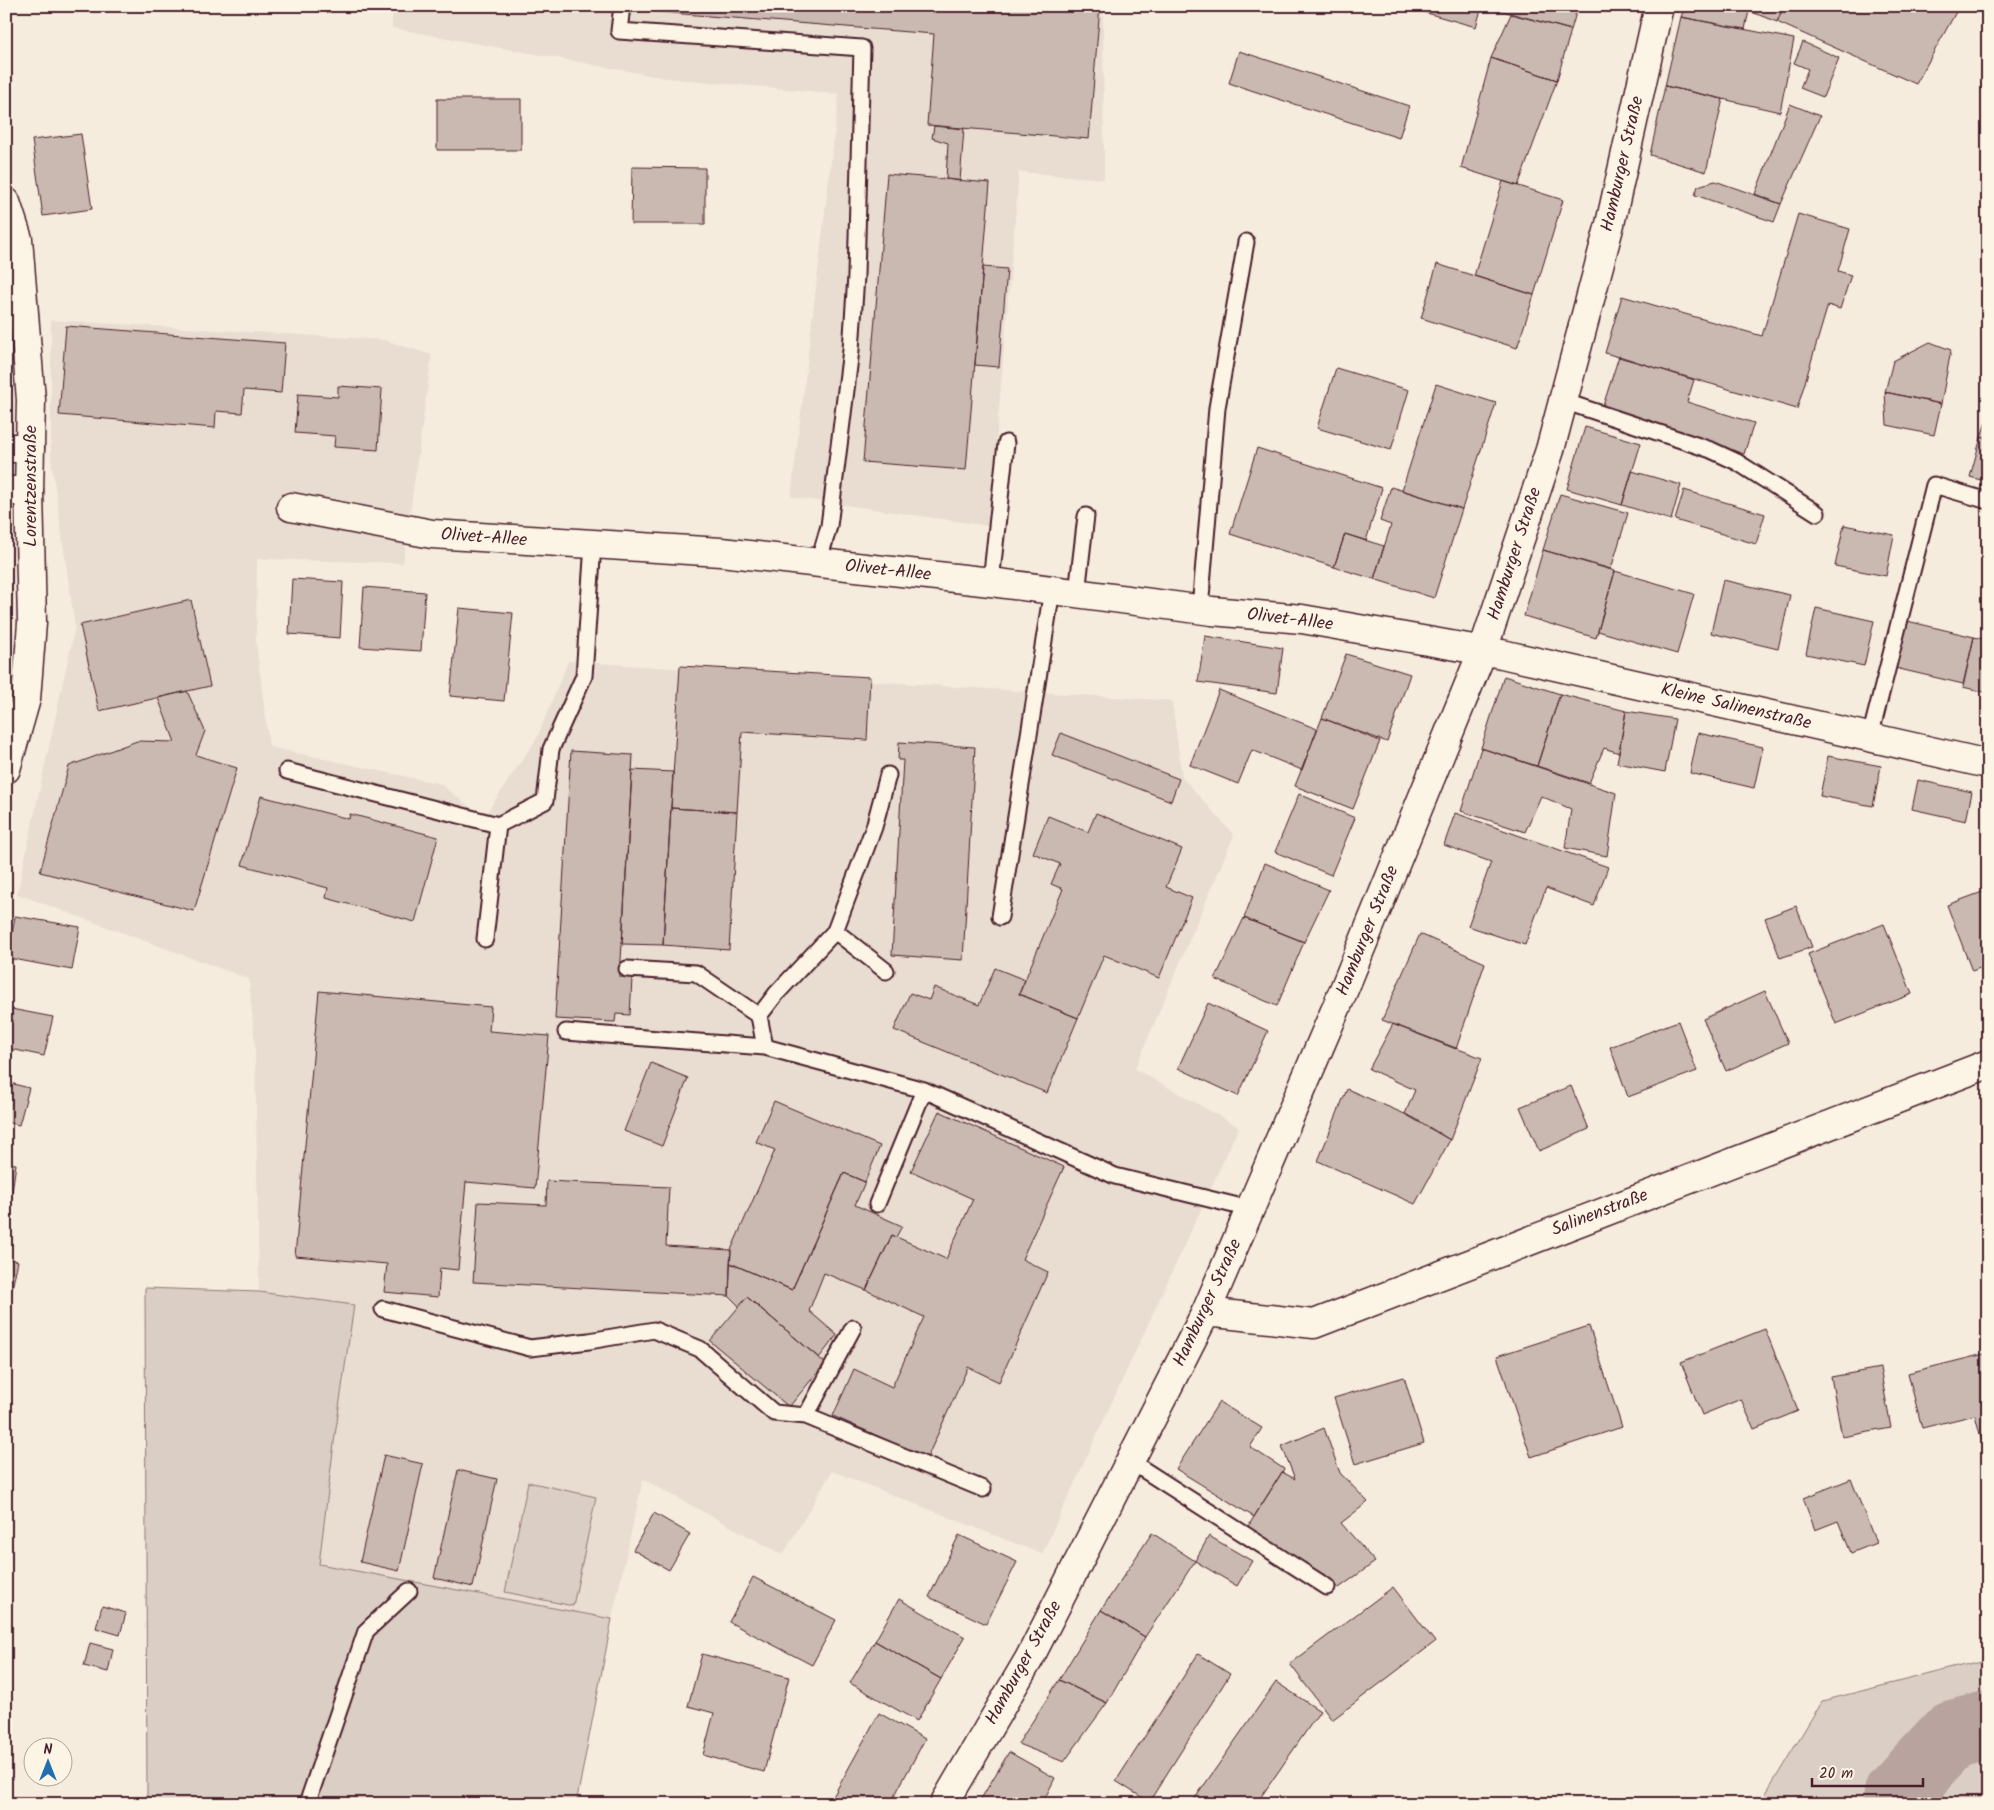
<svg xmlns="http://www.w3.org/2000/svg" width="1994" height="1810" viewBox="0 0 1994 1810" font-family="Kalam,sans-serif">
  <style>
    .built { fill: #e8ddd0 }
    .green { fill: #dbcec4; stroke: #927678 }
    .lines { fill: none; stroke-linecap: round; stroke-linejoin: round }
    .river { stroke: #b8a39e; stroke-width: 68 }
    .building { fill: #cab9b1; stroke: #4a1f2b }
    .service-casing { stroke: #4a1f2b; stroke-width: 19 }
    .minor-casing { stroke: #4a1f2b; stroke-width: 31 }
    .tertiary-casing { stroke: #4a1f2b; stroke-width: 31 }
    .secondary-casing { stroke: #4a1f2b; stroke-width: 31 }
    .primary-casing { stroke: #4a1f2b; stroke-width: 31 }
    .service { stroke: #fcf5e5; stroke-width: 15 }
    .minor { stroke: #fcf5e5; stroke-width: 28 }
    .tertiary { stroke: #fcf5e5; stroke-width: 28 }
    .secondary { stroke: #fcf5e5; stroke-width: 28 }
    .primary { stroke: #fcf5e5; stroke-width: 28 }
    .labels { text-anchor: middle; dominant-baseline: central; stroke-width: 5; stroke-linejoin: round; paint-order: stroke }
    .street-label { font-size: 18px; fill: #4a1f2b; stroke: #fcf5e5 }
  </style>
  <rect width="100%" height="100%" fill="#f5ecde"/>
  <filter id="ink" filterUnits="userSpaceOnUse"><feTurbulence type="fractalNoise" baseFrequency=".02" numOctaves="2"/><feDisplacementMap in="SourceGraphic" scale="10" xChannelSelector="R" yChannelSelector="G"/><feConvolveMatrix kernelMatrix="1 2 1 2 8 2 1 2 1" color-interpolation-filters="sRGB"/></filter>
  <g filter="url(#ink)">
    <path class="built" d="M393 6H1103L1104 179 1019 172 989 526 791 497 839 94 666 78 392 28Z
      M51 320 384 340 432 355 403 563 257 559 256 641 269 747 441 784 483 818 537 738 568 661 1172 701 1182 777 1234 835 1135 1069 1239 1127 1042 1554 832 1471 783 1555 643 1479 612 1619 319 1564 335 1435 354 1306 259 1292 255 1046 249 979 17 894 75 627 51 459Z"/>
    <path class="green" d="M145 1288 259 1292 354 1305 335 1435 319 1564 612 1619 576 1804H147Z
      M528 1482 596 1497 573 1606 505 1592Z
      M1988 1659V1804H1760L1822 1701Z"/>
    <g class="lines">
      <path class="river" d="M1897 1804 1898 1793 1953 1734 1988 1725"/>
    </g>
    <path class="building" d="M646 6H1100L1089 139 927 125 934 34 646 11Z
      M1402 6H1482L1476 27Z
      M1500 6H1578L1571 30 1499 10Z
      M1685 6H1784L1777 22 1749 11 1745 29 1681 17Z
      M1784 6H1941L1956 12 1916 84 1777 22Z
      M1511 14 1571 30 1557 80 1491 58Z
      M1681 17 1794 39 1780 112 1665 86Z
      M1803 42 1839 58 1823 97 1800 88 1808 69 1794 63Z
      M1239 51 1409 106 1399 138 1229 83Z
      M1491 58 1557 80 1518 186 1461 168Z
      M1665 86 1723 99 1706 172 1650 155Z
      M437 99H521V150H437Z
      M1790 104 1820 116 1781 204 1755 194Z
      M934 126 964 129 960 181 946 179 948 143 932 138Z
      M81 134 92 209 43 216 32 140Z
      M632 167 705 168V224H631Z
      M887 174 990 183 966 470 863 462Z
      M1503 181 1563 200 1534 295 1474 276Z
      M1715 181 1781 204 1774 222 1695 195 1698 186Z
      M1798 214 1850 229 1838 271 1851 275 1840 309 1828 305 1797 409 1605 353 1622 296 1762 336Z
      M1437 264 1534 295 1517 348 1421 318Z
      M983 267 1007 269 999 367 975 365Z
      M66 326 285 343 281 393 244 390 242 413 216 411 215 428 59 415Z
      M1930 342 1951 350 1941 404 1885 392 1893 361Z
      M1619 356 1694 380 1687 402 1754 423 1744 454 1602 409Z
      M1336 368 1409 390 1391 450 1317 428Z
      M1436 384 1496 403 1462 509 1402 490Z
      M338 386 382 389 378 450 334 447 335 436 295 433 298 394 338 397Z
      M1885 392 1941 404 1934 435 1887 425Z
      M1988 416V439L1981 437Z
      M1585 427 1641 443 1622 505 1567 489Z
      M1981 437 1988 439V482L1970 477Z
      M1257 448 1382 488 1366 541 1345 534 1334 567 1230 534Z
      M1632 471 1681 485 1671 520 1622 505Z
      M1391 487 1462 509 1434 598 1374 579 1391 525 1380 521Z
      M1684 490 1765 514 1756 544 1675 520Z
      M1560 494 1628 513 1611 569 1543 550Z
      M1844 525 1894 535 1886 576 1835 566Z
      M1345 534 1384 546 1374 579 1334 567Z
      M1543 550 1615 571 1596 638 1524 616Z
      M1615 571 1694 594 1677 654 1598 631Z
      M292 579 343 582 340 638 289 634Z
      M1723 580 1790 595 1778 649 1711 633Z
      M364 587 425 592 421 651 360 647Z
      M191 600 210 686 99 711 80 625Z
      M459 608 513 613 504 701 450 696Z
      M1816 608 1874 621 1864 666 1806 654Z
      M1903 620 1974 637 1963 684 1891 667Z
      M1205 636 1283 648 1277 693 1198 682Z
      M1974 637 1988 640V693L1963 687Z
      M1346 654 1410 674 1387 742 1322 718Z
      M680 666 870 677 867 740 742 732 737 812 671 808Z
      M1504 676 1560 694 1537 766 1481 748Z
      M1219 690 1317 729 1302 770 1252 750 1238 784 1190 765Z
      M187 691 205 731 196 755 237 768 194 911 40 872 69 766 137 741 175 742 158 698Z
      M1560 694 1626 711 1619 753 1604 748 1589 783 1537 766Z
      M1626 711 1675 719 1665 772 1617 763Z
      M1322 718 1380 741 1353 809 1295 786Z
      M1061 733 1179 779 1171 801 1052 755Z
      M1698 733 1763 747 1754 788 1690 773Z
      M899 742 975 747 963 960 892 955 903 760H898Z
      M1481 748 1616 793 1607 856 1565 848 1571 809 1541 796 1525 832 1461 811Z
      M571 751 633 755 620 977 632 978 630 1015 616 1014 615 1022 555 1019Z
      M1828 756 1881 766 1873 806 1820 796Z
      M632 770 673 772 663 945 622 944Z
      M1918 780 1972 792 1966 821 1912 809Z
      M1299 794 1355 818 1331 875 1275 852Z
      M261 796 349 819 350 814 438 837 415 922 326 898 328 888 242 865Z
      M671 808 737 812 729 950 663 945Z
      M1096 813 1182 849 1166 887 1192 898 1159 978 1104 955 1078 1018 1019 994 1063 889 1051 884 1060 864 1033 853 1048 816 1088 832Z
      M1455 813 1608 867 1594 906 1546 888 1525 945 1468 926 1491 862 1444 845Z
      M1265 863 1329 890 1304 942 1244 918Z
      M1988 890V965L1972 971 1947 905Z
      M1796 906 1812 947 1780 958 1765 918Z
      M15 916 80 927 72 970 8 958Z
      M1244 918 1304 942 1277 1006 1215 979Z
      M1884 924 1912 994 1836 1024 1808 954Z
      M1420 934 1485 963 1456 1049 1382 1020Z
      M995 968 1025 980 1019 994 1078 1018 1047 1093 894 1030 910 993 929 1000 934 987 979 1005Z
      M319 991 491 1007 489 1031 549 1036 535 1188 466 1182 458 1270 440 1268 438 1297 384 1292 387 1264 295 1256Z
      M1765 991 1788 1043 1726 1071 1703 1019Z
      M1208 1003 1268 1031 1238 1096 1178 1068Z
      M6 1008 53 1017 44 1056 6 1048Z
      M1678 1021 1697 1071 1628 1097 1610 1047Z
      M1393 1024 1482 1058 1450 1140 1405 1114 1415 1090 1369 1069Z
      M651 1063 688 1078 662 1146 624 1131Z
      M6 1082 29 1088 19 1125 6 1122Z
      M1571 1086 1589 1129 1539 1151 1520 1107Z
      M1347 1089 1414 1118 1450 1140 1415 1204 1318 1161Z
      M774 1101 880 1146 865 1182 844 1173 792 1290 730 1263 731 1250 775 1150 756 1142Z
      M939 1111 1064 1167 1022 1259 1048 1272 999 1382 968 1367 927 1458 833 1416 854 1369 892 1387 924 1317 866 1290 892 1235 946 1259 973 1199 911 1171Z
      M6 1163 16 1164 7 1227H6Z
      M844 1173 865 1182 855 1205 902 1226 896 1237 892 1235 866 1290 824 1273 809 1311 837 1335 819 1358 747 1297 739 1306 729 1296 730 1263 792 1290Z
      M547 1181 669 1187 666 1246 731 1250 729 1296 473 1282 478 1202 546 1205Z
      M6 1258 18 1261 8 1307H6Z
      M747 1297 825 1363 789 1407 710 1341Z
      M1589 1326 1622 1427 1531 1457 1497 1356Z
      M1765 1329 1798 1411 1754 1429 1741 1399 1702 1415 1681 1362Z
      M1988 1353V1440L1982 1442 1975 1415 1922 1428 1908 1373Z
      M1880 1368 1891 1428 1842 1437 1831 1377Z
      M1404 1377 1424 1443 1355 1464 1334 1398Z
      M1219 1402 1262 1428 1250 1447 1284 1469 1254 1517 1176 1469Z
      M1324 1428 1340 1473 1368 1502 1341 1523 1375 1562 1339 1588 1247 1528 1282 1472 1295 1479 1282 1446Z
      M384 1455 423 1464 399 1571 360 1562Z
      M458 1470 497 1479 473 1587 434 1578Z
      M1851 1479 1876 1543 1851 1553 1838 1521 1815 1530 1803 1498Z
      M654 1513 690 1534 669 1570 633 1550Z
      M1152 1533 1195 1561 1145 1637 1101 1610Z
      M959 1535 1017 1562 986 1624 929 1597Z
      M1209 1536 1252 1561 1237 1586 1195 1561Z
      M753 1577 836 1620 812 1665 729 1622Z
      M1393 1587 1435 1642 1332 1720 1290 1664Z
      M899 1599 965 1637 941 1679 875 1641Z
      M102 1606 126 1613 120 1635 96 1628Z
      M1101 1610 1145 1637 1107 1703 1059 1680Z
      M875 1641 941 1679 917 1721 850 1683Z
      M90 1643 113 1649 108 1672 84 1666Z
      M702 1654 789 1677 764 1772 703 1755 714 1713 688 1706Z
      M1198 1654 1230 1674 1149 1802 1116 1781Z
      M1059 1680 1107 1703 1064 1762 1018 1744Z
      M1276 1682 1320 1711 1256 1804H1191Z
      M879 1713 925 1739 916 1756 890 1804H829Z
      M1009 1752 1055 1778 1042 1804H978Z
      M812 1797 825 1804H809Z
      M684 1799 704 1804H683Z"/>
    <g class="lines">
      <defs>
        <path id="service" d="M622 6 619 31 862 48 856 276 851 350 829 526 818 564
          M1563 401 1711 450 1737 462 1817 513
          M991 582 1006 443
          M1077 593 1086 516
          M1200 609 1217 408 1246 242
          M1870 737 1934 485 1988 501
          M287 771 498 825
          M1000 917 1052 590
          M835 931 886 971
          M485 939 498 825 545 801 551 749 584 676 593 544
          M627 969 696 973 759 1016
          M566 1032 765 1047 924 1090 1115 1176 1250 1209
          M765 1047 759 1016 776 994 835 931 874 827 888 775
          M877 1204 924 1090
          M383 1309 530 1348 589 1341 654 1330 700 1349 774 1413 806 1416
          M853 1328 806 1416 983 1489
          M1130 1461 1327 1587
          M307 1804 366 1631 409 1591"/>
        <path id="minor" d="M291 507 432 534 721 552 991 582 1212 611 1302 619 1502 654 1988 764
          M1206 1312 1340 999 1483 650 1550 450 1610 224 1659 6"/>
        <path id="tertiary" d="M944 1804 1029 1659 1206 1312 1314 1324 1988 1064"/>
        <path id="secondary" d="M6 448H30
          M6 491H29"/>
        <path id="primary" d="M6 202 18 239 31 400 29 491 32 623 26 699 6 769"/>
      </defs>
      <use href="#service" class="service-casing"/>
      <use href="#minor" class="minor-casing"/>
      <use href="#tertiary" class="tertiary-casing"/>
      <use href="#secondary" class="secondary-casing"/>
      <use href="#primary" class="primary-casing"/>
      <use href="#service" class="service"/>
      <use href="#minor" class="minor"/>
      <use href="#tertiary" class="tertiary"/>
      <use href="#secondary" class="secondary"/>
      <use href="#primary" class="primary"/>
    </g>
  </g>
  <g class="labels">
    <g class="street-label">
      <text transform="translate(1623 164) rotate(-77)">Hamburger Straße</text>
      <text transform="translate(31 486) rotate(-90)">Lorentzenstraße</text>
      <text transform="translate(484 538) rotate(4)">Olivet-Allee</text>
      <text transform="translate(1515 554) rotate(-72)">Hamburger Straße</text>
      <text transform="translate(888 571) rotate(6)">Olivet-Allee</text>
      <text transform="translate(1290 620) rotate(7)">Olivet-Allee</text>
      <text transform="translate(1736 707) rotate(13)">Kleine Salinenstraße</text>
      <text transform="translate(1368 931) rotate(-68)">Hamburger Straße</text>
      <text transform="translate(1600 1213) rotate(-21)">Salinenstraße</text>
      <text transform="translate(1208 1303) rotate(-65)">Hamburger Straße</text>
      <text transform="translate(1024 1663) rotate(-61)">Hamburger Straße</text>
    </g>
  </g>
  <rect width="1994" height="1810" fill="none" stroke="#fcf5e5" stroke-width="25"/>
  <rect x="12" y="12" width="1969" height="1785" fill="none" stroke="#4a1f2b" stroke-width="2" filter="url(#ink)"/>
  <g transform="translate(48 1762)"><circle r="24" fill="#fcf5e5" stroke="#b59f9b"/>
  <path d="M0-4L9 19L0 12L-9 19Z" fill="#1f6fb2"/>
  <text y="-8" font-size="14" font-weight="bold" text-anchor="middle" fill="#4a1f2b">N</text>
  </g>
  <path d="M1812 1778v8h111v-8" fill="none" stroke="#4a1f2b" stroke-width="2.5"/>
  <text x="1819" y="1778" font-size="15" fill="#4a1f2b" stroke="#fcf5e5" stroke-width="4" paint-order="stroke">20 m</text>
</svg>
